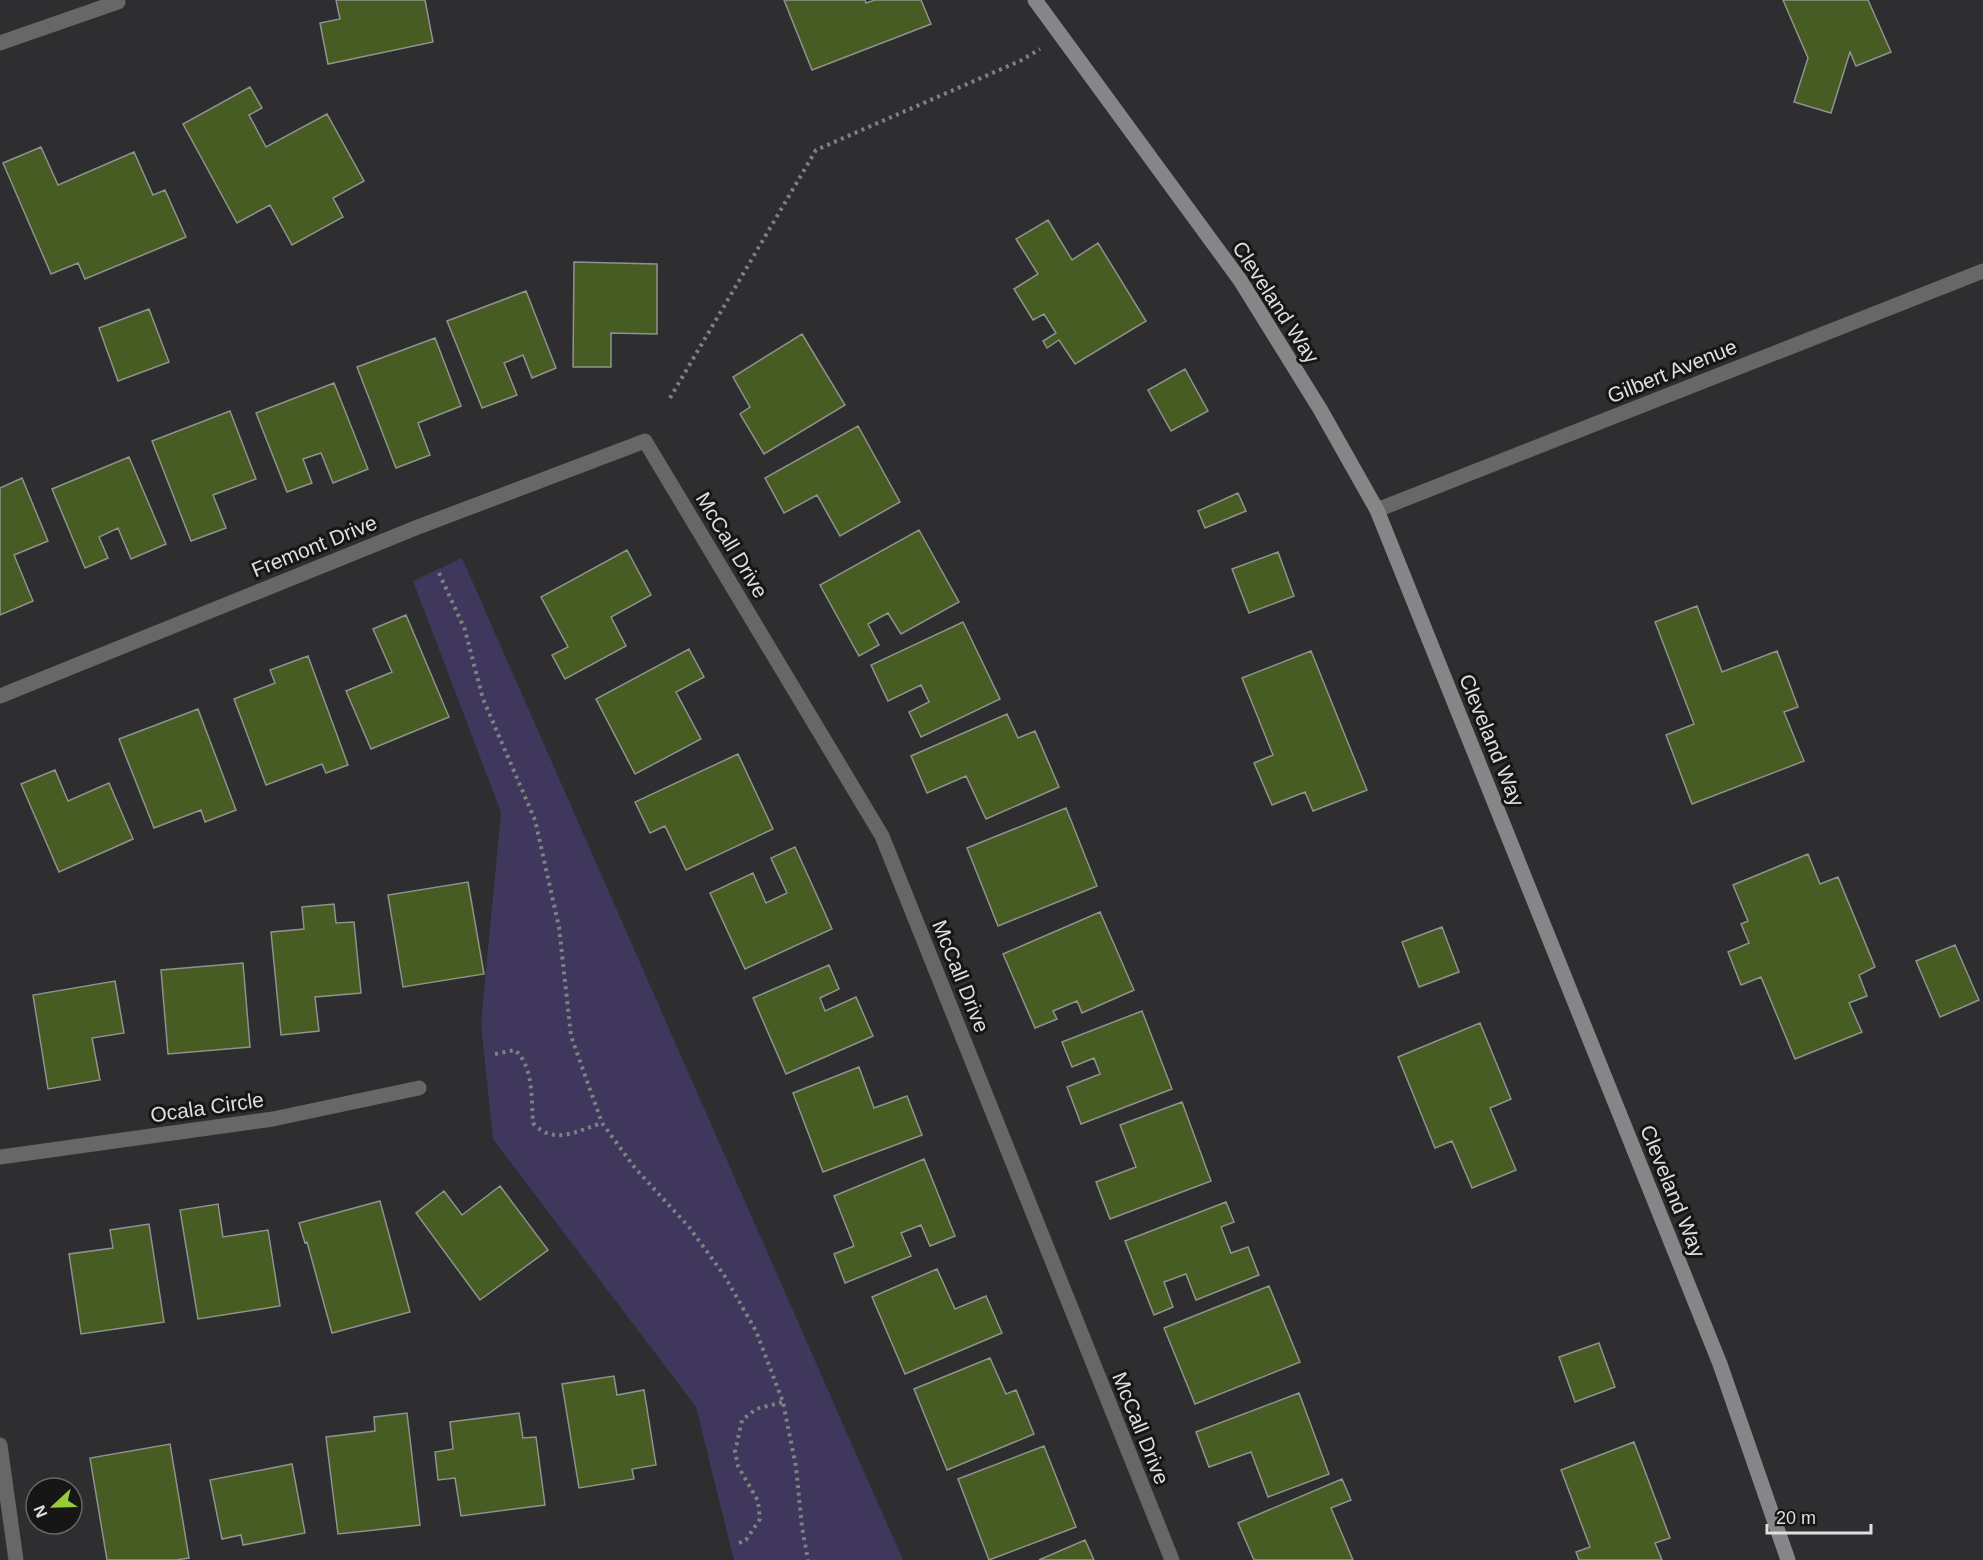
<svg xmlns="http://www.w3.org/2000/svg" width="1983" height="1560" viewBox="0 0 1983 1560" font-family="Helvetica,sans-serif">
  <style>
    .green { fill: #3f385c }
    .building { fill: #465c22; stroke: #90928f; stroke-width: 1.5 }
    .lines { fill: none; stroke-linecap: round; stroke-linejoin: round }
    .path { stroke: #807f82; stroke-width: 4; stroke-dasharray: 3 4.5; stroke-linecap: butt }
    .street { stroke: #676768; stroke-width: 15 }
    .secondary { stroke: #868688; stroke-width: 15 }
    .labels { text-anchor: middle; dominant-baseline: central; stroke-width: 6; stroke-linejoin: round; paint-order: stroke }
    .street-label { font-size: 21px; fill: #dfdee0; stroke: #161617 }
  </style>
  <rect width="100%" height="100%" fill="#2e2d30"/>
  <path class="green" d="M462 558 853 1447 903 1560H734L696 1407 493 1139 481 1024 501 812 413 581Z"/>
  <path class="building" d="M336 0H425L433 42 328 64 320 23 340 19Z
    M784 0H865L866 3 875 0H921L931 24 812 70Z
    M1783 0H1868L1891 52 1856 66 1850 52 1831 113 1794 102 1808 58Z
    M250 87 262 108 249 115 266 147 327 114 364 181 333 198 343 217 292 245 270 205 237 223 183 124Z
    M41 147 58 185 134 152 153 195 165 190 186 237 85 279 78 263 51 274 3 163Z
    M1048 220 1072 260 1098 243 1146 321 1075 364 1059 340 1047 348 1043 341 1056 333 1044 314 1033 320 1014 289 1038 274 1016 239Z
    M574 262 657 264V334L611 333V367H573Z
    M526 291 556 368 532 378 523 355 504 363 517 395 482 408 447 321Z
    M149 309 169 362 118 381 99 328Z
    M802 334 845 405 764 454 740 414 750 407 733 377Z
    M435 338 461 406 418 423 430 455 396 468 357 367Z
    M1185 369 1208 411 1171 431 1148 390Z
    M334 383 368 469 333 483 321 453 303 459 312 483 287 492 256 413Z
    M230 411 256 479 213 495 226 528 191 541 152 441Z
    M858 426 900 502 840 536 817 495 784 513 765 478Z
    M129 457 166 544 131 559 118 528 99 537 108 558 85 568 52 489Z
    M22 478 48 541 14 555 33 601 0 615V488Z
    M1238 493 1246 511 1205 528 1198 511Z
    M919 530 959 602 901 634 888 613 868 624 879 645 859 656 820 585Z
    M627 550 651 595 611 617 626 646 565 679 552 655 568 647 541 597Z
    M1278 552 1294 596 1249 613 1232 569Z
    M1697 606 1722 672 1777 651 1798 707 1784 712 1804 761 1692 804 1666 735 1694 724 1655 622Z
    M406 615 449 717 371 749 346 691 392 672 373 629Z
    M963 622 1000 699 921 737 909 712 929 702 921 685 888 701 871 665Z
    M689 649 704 677 676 692 701 739 635 774 596 699Z
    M1311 651 1367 790 1313 811 1305 792 1272 805 1254 763 1273 755 1242 678Z
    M308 656 348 765 326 773 322 764 266 785 234 699 275 683 270 670Z
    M198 709 236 810 205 822 201 810 154 828 119 739Z
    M1007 714 1018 738 1035 731 1059 787 986 819 966 776 927 793 911 756Z
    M738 754 773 829 686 870 665 826 650 833 635 802Z
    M55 770 68 801 109 783 133 839 59 872 21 784Z
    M1066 808 1097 886 998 926 967 848Z
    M795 847 832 929 745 969 710 893 753 873 766 903 787 893 771 858Z
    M1808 854 1820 884 1838 877 1875 967 1859 975 1867 996 1849 1003 1862 1032 1795 1059 1761 977 1741 985 1728 952 1749 943 1741 924 1748 921 1733 885Z
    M468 882 484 974 403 987 388 895Z
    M334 904 336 923 354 922 361 993 315 997 319 1031 281 1035 271 932 304 929 302 907Z
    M1100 912 1134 990 1082 1013 1077 1001 1053 1011 1057 1019 1035 1028 1003 954Z
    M1442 927 1459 972 1419 987 1402 942Z
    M1955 945 1979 1000 1940 1017 1916 961Z
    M243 963 250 1047 168 1054 161 970Z
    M829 965 839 989 820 998 825 1011 856 997 873 1036 786 1074 753 998Z
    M115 981 124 1033 92 1038 100 1080 48 1089 33 995Z
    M1142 1011 1172 1089 1081 1124 1067 1087 1100 1074 1094 1058 1072 1067 1062 1042Z
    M1480 1023 1511 1099 1490 1108 1516 1170 1472 1188 1452 1141 1435 1148 1398 1057Z
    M859 1067 874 1108 907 1096 922 1135 823 1172 793 1093Z
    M1182 1102 1211 1181 1110 1219 1096 1182 1136 1167 1120 1125Z
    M924 1159 955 1236 930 1246 921 1225 901 1233 911 1256 845 1283 834 1254 854 1246 834 1196Z
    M500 1186 548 1250 480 1300 416 1213 444 1191 462 1215Z
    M380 1201 410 1312 332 1333 307 1242 305 1243 299 1223Z
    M1226 1202 1234 1222 1221 1227 1231 1253 1248 1247 1259 1275 1196 1300 1186 1274 1164 1282 1173 1307 1154 1315 1125 1241Z
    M218 1204 223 1237 268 1230 280 1306 198 1319 180 1210Z
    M149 1224 164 1322 81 1334 69 1254 113 1248 110 1230Z
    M937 1269 955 1309 986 1296 1002 1333 905 1374 872 1297Z
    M1269 1286 1300 1362 1195 1404 1164 1328Z
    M1599 1343 1615 1387 1575 1402 1559 1357Z
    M990 1358 1006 1394 1016 1390 1034 1434 947 1470 914 1389Z
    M614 1376 617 1395 644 1390 656 1465 632 1469 634 1479 579 1488 562 1384Z
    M1299 1393 1329 1474 1268 1497 1251 1452 1209 1467 1196 1432Z
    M407 1413 420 1525 338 1534 326 1437 375 1431 374 1417Z
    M519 1413 523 1438 536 1437 545 1505 461 1516 455 1478 438 1480 435 1452 453 1449 450 1422Z
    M1634 1442 1670 1538 1655 1543 1662 1560H1579L1576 1552 1590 1547 1561 1470Z
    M170 1444 189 1558 176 1560H107L90 1458Z
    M1044 1446 1076 1527 989 1560 958 1479Z
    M292 1464 305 1533 243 1545 241 1535 222 1539 210 1480Z
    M1342 1479 1351 1500 1331 1508 1353 1560H1254L1238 1523Z
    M1085 1540 1094 1560H1039Z"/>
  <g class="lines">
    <path class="path" d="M670 398 816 150 1020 61 1040 49
      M439 573 465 630 483 699 535 820 559 927 571 1036 602 1123 635 1168 689 1227 724 1275 756 1331 783 1402 796 1467 802 1527 808 1560
      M495 1054 515 1050C534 1067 531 1099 533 1123 554 1146 576 1131 602 1123
      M739 1543 746 1540 760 1519 758 1501 738 1466 735 1452 742 1420 756 1409 783 1402"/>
    <path class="street" d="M0 43 118 2
      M1377 510 1983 271
      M0 696 418 527 645 441 882 836 1172 1560
      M0 1157 273 1119 419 1088
      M0 1445 16 1560"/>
    <path class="secondary" d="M1035 0 1240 280 1320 409 1377 510 1720 1364 1788 1560"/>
  </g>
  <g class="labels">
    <g class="street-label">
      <text transform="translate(1276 302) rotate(57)">Cleveland Way</text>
      <text transform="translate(1672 371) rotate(-22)">Gilbert Avenue</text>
      <text transform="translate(732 545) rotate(59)">McCall Drive</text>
      <text transform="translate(314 546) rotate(-22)">Fremont Drive</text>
      <text transform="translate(1492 740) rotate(68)">Cleveland Way</text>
      <text transform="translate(961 976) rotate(68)">McCall Drive</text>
      <text transform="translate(207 1107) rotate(-8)">Ocala Circle</text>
      <text transform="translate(1673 1191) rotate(68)">Cleveland Way</text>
      <text transform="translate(1141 1428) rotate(68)">McCall Drive</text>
    </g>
  </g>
  <g transform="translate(54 1506) rotate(248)"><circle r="28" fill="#161617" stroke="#666667" stroke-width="1.5"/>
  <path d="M0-4.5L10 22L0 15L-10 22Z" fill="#97cc38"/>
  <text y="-9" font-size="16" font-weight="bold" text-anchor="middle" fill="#dfdee0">N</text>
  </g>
  <path d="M1767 1524v9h104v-9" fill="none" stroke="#dfdee0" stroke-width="3"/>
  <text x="1776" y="1524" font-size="18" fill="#dfdee0" stroke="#161617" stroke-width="4.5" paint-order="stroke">20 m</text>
</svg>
